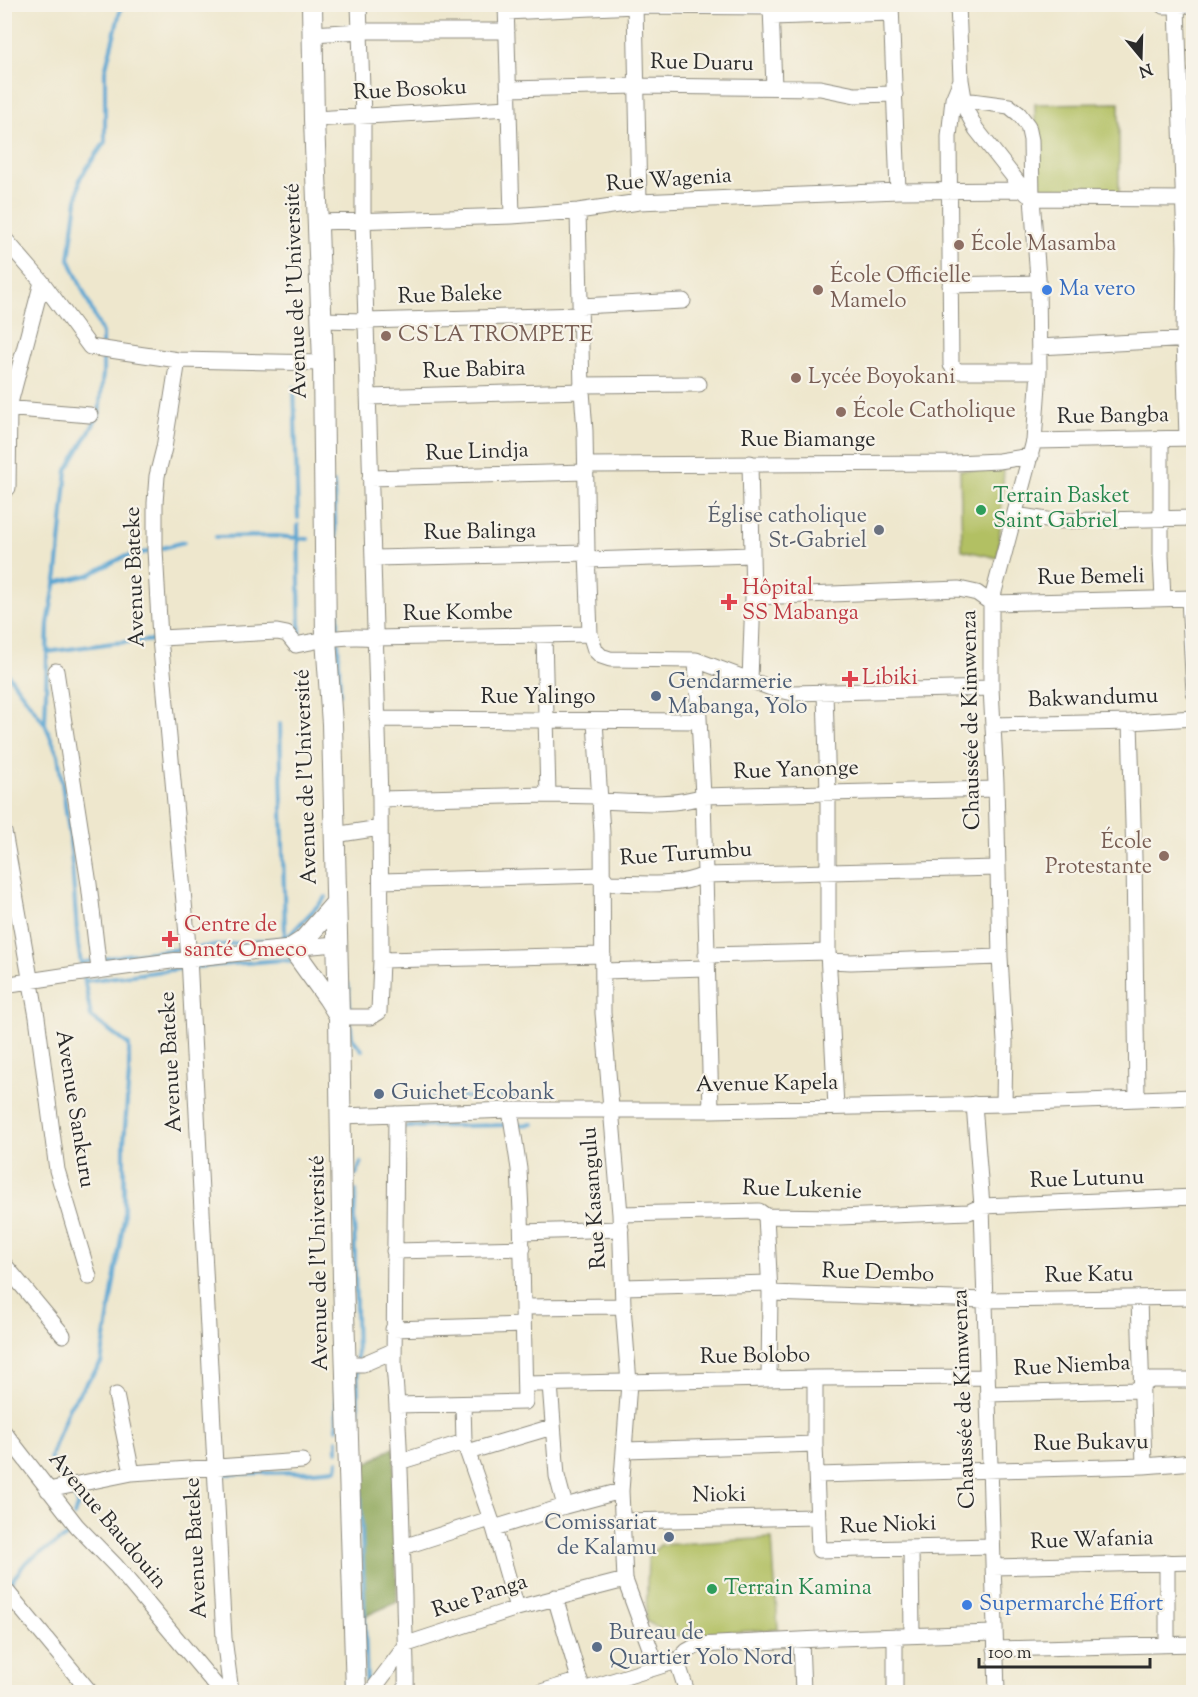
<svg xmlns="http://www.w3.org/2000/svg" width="1198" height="1697" viewBox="0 0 1198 1697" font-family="'Sorts Mill Goudy',serif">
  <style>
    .green { fill: #b2c063; stroke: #6e7647; stroke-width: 1.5 }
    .forest { fill: #8da659; stroke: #5c6842; stroke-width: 1.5 }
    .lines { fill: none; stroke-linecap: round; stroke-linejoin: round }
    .stream { stroke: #59a5d2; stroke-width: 4 }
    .minor-casing { stroke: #8c897c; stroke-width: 17 }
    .major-casing { stroke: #8c897c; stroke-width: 22 }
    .minor { stroke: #fff; stroke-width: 15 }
    .major { stroke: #fff; stroke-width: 20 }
    .education-dot { fill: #8d6e63; stroke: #f7f3e8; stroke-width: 2 }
    .shop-dot { fill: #3f7fe0; stroke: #f7f3e8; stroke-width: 2 }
    .leisure-dot { fill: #2e9e5b; stroke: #f7f3e8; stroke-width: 2 }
    .worship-dot { fill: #6b7280; stroke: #f7f3e8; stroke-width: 2 }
    .health-dot { fill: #e0444e; stroke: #f7f3e8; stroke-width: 2 }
    .service-dot { fill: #5c6f8a; stroke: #f7f3e8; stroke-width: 2 }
    .labels { text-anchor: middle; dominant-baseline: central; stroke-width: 4.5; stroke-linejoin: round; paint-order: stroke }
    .street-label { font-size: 22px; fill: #2b2b2b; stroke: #f7f3e8 }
    .education-label { font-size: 22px; fill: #785e54; stroke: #f7f3e8; text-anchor: start }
    .shop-label { font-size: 22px; fill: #366cbe; stroke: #f7f3e8; text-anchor: start }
    .leisure-label { font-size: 22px; fill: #27864d; stroke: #f7f3e8; text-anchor: start }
    .worship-label { font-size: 22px; fill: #5b616d; stroke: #f7f3e8; text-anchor: end }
    .health-label { font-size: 22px; fill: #be3a42; stroke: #f7f3e8; text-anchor: start }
    .service-label { font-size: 22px; fill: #4e5e75; stroke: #f7f3e8; text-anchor: start }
  </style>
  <rect width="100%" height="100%" fill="#f7f3e8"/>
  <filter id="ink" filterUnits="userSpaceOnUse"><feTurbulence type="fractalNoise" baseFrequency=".0167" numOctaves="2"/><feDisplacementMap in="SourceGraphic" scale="12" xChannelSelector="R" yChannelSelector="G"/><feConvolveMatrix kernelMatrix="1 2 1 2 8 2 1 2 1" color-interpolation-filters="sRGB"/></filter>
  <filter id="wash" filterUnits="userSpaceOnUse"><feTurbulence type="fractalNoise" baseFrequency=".008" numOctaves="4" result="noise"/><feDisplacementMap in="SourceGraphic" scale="24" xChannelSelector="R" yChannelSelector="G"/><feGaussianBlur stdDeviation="1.35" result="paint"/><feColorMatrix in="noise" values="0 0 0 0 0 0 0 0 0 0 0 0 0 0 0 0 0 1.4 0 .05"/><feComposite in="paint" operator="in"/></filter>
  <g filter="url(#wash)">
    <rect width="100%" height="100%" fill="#eee7cd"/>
    <path class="green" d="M1119 103V196L1035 197V104Z
      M960 470H1004L998 558 962 550Z
      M772 1538 778 1629 672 1636 646 1621 648 1557 660 1545Z"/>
    <path class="forest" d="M394 1447 397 1602 365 1616 361 1467Z"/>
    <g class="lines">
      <path class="stream" d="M102 344V333L69 259 80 178 105 142V71L122 4
        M294 387 298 518
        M334 483 338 634
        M298 525 300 637
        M216 537 276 536 308 539
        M159 549 184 542
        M55 583 89 575 123 557 152 551
        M338 642 340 694
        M47 652 113 643 157 640
        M4 669 45 724 58 755 70 838 78 945 82 969
        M45 724 48 624 57 574 67 470 99 415 103 373V351
        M280 724 285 934 282 939
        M192 948 287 938 326 897
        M103 959 125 955 182 949
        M81 963 95 960
        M193 967 282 960 292 961
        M85 981 186 968
        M348 984 350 1013
        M350 1021 352 1038 362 1050
        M413 1098 533 1096
        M516 1125 533 1124
        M406 1127 508 1125
        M356 1175 361 1163
        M356 1191 354 1216 357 1361
        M335 1347 334 1304 335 1301
        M335 1358 337 1429
        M357 1368 359 1435
        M337 1440V1451
        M359 1445 367 1689
        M220 1474 302 1472 337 1469 338 1461
        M65 1481 50 1458 69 1407 101 1363 124 1218V1142L129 1074V1045L91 1017 84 977
        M71 1490 78 1503 74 1516
        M7 1587 26 1562 68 1536 71 1526
        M346 1681V1692"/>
    </g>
  </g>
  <g filter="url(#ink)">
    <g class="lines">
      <defs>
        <path id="minor" d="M506 4 512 216
          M635 4 639 202
          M891 4 898 191
          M958 4 961 80 966 110 976 129 1027 194
          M1161 4 1163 6 1194 5
          M1177 6 1185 246 1184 339 1187 438
          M771 7 774 87
          M506 12 635 6 771 7
          M772 17 891 13
          M313 34 360 31H507
          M961 80 953 99 949 137 951 365 958 371H1039
          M508 89 637 86 820 88 855 95 895 94
          M964 100 1009 106 1019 114 1028 126 1031 140 1032 198 1038 278 1039 371 1034 441 991 603V688L996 783 1000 957 1005 1042 1004 1104
          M314 119 509 108
          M1032 198 1182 199
          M578 211 582 391 585 431 587 553 590 634 595 650 601 656 610 659 696 660 771 688 793 693 991 688
          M319 222 512 216 578 211 639 202 898 191 1022 190
          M4 238 42 282 90 347 178 360 323 363
          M950 285 1038 283
          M580 306 683 301
          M322 320 366 321 580 315
          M1039 347 1192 339
          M178 360 164 448 157 476 155 503V550L160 638 189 957 221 1583 224 1638 231 1692
          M582 385 699 384
          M368 397 582 391
          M4 408 90 415
          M1161 440V556L1163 599
          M1034 441 1194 438
          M586 465 954 463 999 461 1031 456
          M370 478 586 472
          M8 488 9 407 42 282
          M1015 515 1053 521 1194 518
          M374 558 587 553
          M587 560 752 555
          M753 597 959 589 977 593 991 603 1194 598
          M1189 598 1194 693
          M544 636 548 795
          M160 638 277 632 287 634 296 645C323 639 348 635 375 638L590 634
          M696 660 703 796 711 1110
          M56 671 89 884 99 970
          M750 680 753 597 750 463
          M825 693 828 792V952L836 1107
          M377 719 699 721
          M595 721 602 833 603 1013 620 1214 623 1306 629 1383 621 1491 625 1580 657 1667
          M1130 722 1134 857 1137 1099
          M993 725 1130 722 1194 718
          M380 799 548 795 598 796
          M599 801C630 802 673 807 703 796L996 789
          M4 832 37 1017 57 1170 89 1277
          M334 835 380 828
          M381 881 602 875 608 883C639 883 676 888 704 875L998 868
          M706 955 828 952
          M381 960 603 955
          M829 961 851 962 1000 957
          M603 971 706 968
          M4 985C116 967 224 953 336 944
          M339 1017H371L379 1012 381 960 380 799 363 220V117L359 4
          M974 1104 982 1206 997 1692
          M396 1114 394 1366C401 1442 401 1519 404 1596 404 1628 407 1660 406 1692
          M341 1116 510 1110H711L1004 1104 1194 1097
          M620 1214 759 1211 766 1216 839 1217 969 1212 982 1206 1194 1197
          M766 1216 770 1293 769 1379
          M522 1232 621 1229
          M394 1251 523 1248
          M4 1264 63 1335
          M623 1287 769 1283
          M770 1293 985 1300 1194 1297
          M1139 1298 1144 1466
          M524 1307 623 1306
          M393 1329 523 1325
          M346 1364H363L393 1351
          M815 1378V1444L819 1550 992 1546
          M525 1384 815 1378 987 1377
          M550 1384 557 1476 565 1506
          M988 1394 1135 1390 1151 1380H1194
          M116 1395 132 1473
          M463 1404 464 1442 494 1528 517 1608
          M397 1405 525 1402 521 1212 519 1169 510 1110
          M4 1432 77 1526 116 1566 218 1688 225 1692
          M625 1450 815 1444
          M468 1452 552 1427
          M399 1462 464 1442
          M817 1475 1144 1466 1194 1462
          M48 1490 132 1473 302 1461
          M622 1521 817 1517
          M494 1528 565 1506 621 1491
          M403 1547 490 1519
          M911 1548 912 1635
          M1167 1562V1645
          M993 1567 1194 1562
          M4 1588 90 1692
          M555 1597 583 1692
          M895 1636V1692
          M801 1640 803 1692
          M995 1649 1194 1644
          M677 1661 687 1692
          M583 1690 677 1661 687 1651 698 1645 839 1638 994 1633
          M371 1692 407 1644 517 1608 625 1580
          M541 1692 580 1680"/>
        <path id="major" d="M312 4 314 119 323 363 326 639 332 724 339 1017 343 1280 356 1692
          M336 903 303 941 292 948 328 998 338 1014"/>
      </defs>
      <use href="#minor" class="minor-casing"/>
      <use href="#major" class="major-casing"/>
      <use href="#minor" class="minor"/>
      <use href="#major" class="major"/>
    </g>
  </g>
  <g class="education-dot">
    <circle cx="959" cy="245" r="6"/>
    <circle cx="818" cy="290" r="6"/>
    <circle cx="386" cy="336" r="6"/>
    <circle cx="796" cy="378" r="6"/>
    <circle cx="841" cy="412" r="6"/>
    <circle cx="1164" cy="856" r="6"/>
  </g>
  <g class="shop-dot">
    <circle cx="1047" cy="290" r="6"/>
    <circle cx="967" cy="1605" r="6"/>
  </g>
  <g class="leisure-dot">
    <circle cx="981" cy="510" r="6"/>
    <circle cx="712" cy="1589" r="6"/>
  </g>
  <circle class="worship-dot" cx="879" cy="530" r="6"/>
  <g class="health-dot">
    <path d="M726 593h6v6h6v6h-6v6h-6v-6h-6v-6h6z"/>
    <path d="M847 670h6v6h6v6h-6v6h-6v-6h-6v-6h6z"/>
    <path d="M167 930h6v6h6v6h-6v6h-6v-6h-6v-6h6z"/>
  </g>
  <g class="service-dot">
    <circle cx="656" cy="696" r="6"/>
    <circle cx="379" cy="1094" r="6"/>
    <circle cx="669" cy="1537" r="6"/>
    <circle cx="597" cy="1647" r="6"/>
  </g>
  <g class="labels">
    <g class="street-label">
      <text transform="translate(702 64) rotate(1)">Rue Duaru</text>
      <text transform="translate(410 91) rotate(-3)">Rue Bosoku</text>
      <text transform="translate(669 181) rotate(-4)">Rue Wagenia</text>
      <text transform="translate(297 291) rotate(-92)">Avenue de l’Université</text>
      <text transform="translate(450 296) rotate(-2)">Rue Baleke</text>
      <text transform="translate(474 371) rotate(-2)">Rue Babira</text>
      <text transform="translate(1113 417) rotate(-1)">Rue Bangba</text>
      <text x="808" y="441">Rue Biamange</text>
      <text transform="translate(477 453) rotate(-2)">Rue Lindja</text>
      <text transform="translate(480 533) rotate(-1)">Rue Balinga</text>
      <text transform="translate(136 577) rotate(-92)">Avenue Bateke</text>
      <text transform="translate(1091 578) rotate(-1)">Rue Bemeli</text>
      <text transform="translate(458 614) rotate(-1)">Rue Kombe</text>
      <text x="538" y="698">Rue Yalingo</text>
      <text transform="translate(1093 699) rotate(-2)">Bakwandumu</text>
      <text transform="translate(972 720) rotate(-91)">Chaussée de Kimwenza</text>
      <text transform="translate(796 771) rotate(-2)">Rue Yanonge</text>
      <text transform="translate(307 777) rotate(-92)">Avenue de l’Université</text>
      <text transform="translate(686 855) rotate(-4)">Rue Turumbu</text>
      <text transform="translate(172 1062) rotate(-93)">Avenue Bateke</text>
      <text transform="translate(767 1085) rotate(-1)">Avenue Kapela</text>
      <text transform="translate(74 1109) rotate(81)">Avenue Sankuru</text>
      <text transform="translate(1087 1180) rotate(-2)">Rue Lutunu</text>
      <text transform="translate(802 1191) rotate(2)">Rue Lukenie</text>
      <text transform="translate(595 1198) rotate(-94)">Rue Kasangulu</text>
      <text transform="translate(320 1263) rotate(-91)">Avenue de l’Université</text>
      <text transform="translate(878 1274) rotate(2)">Rue Dembo</text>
      <text transform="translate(1089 1276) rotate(-1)">Rue Katu</text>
      <text transform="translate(755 1357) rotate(-1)">Rue Bolobo</text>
      <text transform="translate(1072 1367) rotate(-3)">Rue Niemba</text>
      <text transform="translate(965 1399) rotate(-92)">Chaussée de Kimwenza</text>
      <text transform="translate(1091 1444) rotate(-1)">Rue Bukavu</text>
      <text transform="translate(719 1496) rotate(-1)">Nioki</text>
      <text transform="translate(107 1521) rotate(50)">Avenue Baudouin</text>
      <text transform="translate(888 1526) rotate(-2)">Rue Nioki</text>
      <text transform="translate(1092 1541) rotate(-2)">Rue Wafania</text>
      <text transform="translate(197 1548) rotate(-93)">Avenue Bateke</text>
      <text transform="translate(480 1597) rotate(-18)">Rue Panga</text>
    </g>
    <g class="education-label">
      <text x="971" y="245">École Masamba</text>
      <text x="830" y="277">École Officielle<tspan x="830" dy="25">Mamelo</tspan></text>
      <text x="398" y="336">CS LA TROMPETE</text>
      <text x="808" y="378">Lycée Boyokani</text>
      <text x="853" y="412">École Catholique</text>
      <text x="1152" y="843" text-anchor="end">École<tspan x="1152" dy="25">Protestante</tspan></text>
    </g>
    <g class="shop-label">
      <text x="1059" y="290">Ma vero</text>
      <text x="979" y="1605">Supermarché Effort</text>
    </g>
    <g class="leisure-label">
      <text x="993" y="497">Terrain Basket<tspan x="993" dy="25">Saint Gabriel</tspan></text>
      <text x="724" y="1589">Terrain Kamina</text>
    </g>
    <g class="worship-label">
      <text x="867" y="517">Église catholique<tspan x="867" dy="25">St-Gabriel</tspan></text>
    </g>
    <g class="health-label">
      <text x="742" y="589">Hôpital<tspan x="742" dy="25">SS Mabanga</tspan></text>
      <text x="862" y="679">Libiki</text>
      <text x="184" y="926">Centre de<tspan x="184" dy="25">santé Omeco</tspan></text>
    </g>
    <g class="service-label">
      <text x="668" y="683">Gendarmerie<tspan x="668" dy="25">Mabanga, Yolo</tspan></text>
      <text x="391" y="1094">Guichet Ecobank</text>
      <text x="657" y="1524" text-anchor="end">Comissariat<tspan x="657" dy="25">de Kalamu</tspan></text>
      <text x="609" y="1634">Bureau de<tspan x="609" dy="25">Quartier Yolo Nord</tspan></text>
    </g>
  </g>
  <rect width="1198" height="1697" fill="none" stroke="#f7f3e8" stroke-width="24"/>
  <g transform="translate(1141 57) rotate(161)" stroke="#f7f3e8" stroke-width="4.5" paint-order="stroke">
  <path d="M0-4.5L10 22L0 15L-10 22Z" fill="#2b2b2b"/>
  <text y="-9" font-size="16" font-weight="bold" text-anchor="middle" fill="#2b2b2b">N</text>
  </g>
  <path d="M979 1658v9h171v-9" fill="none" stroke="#2b2b2b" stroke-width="3"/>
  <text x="988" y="1658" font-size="18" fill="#2b2b2b" stroke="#f7f3e8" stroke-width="4.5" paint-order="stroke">100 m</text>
</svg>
